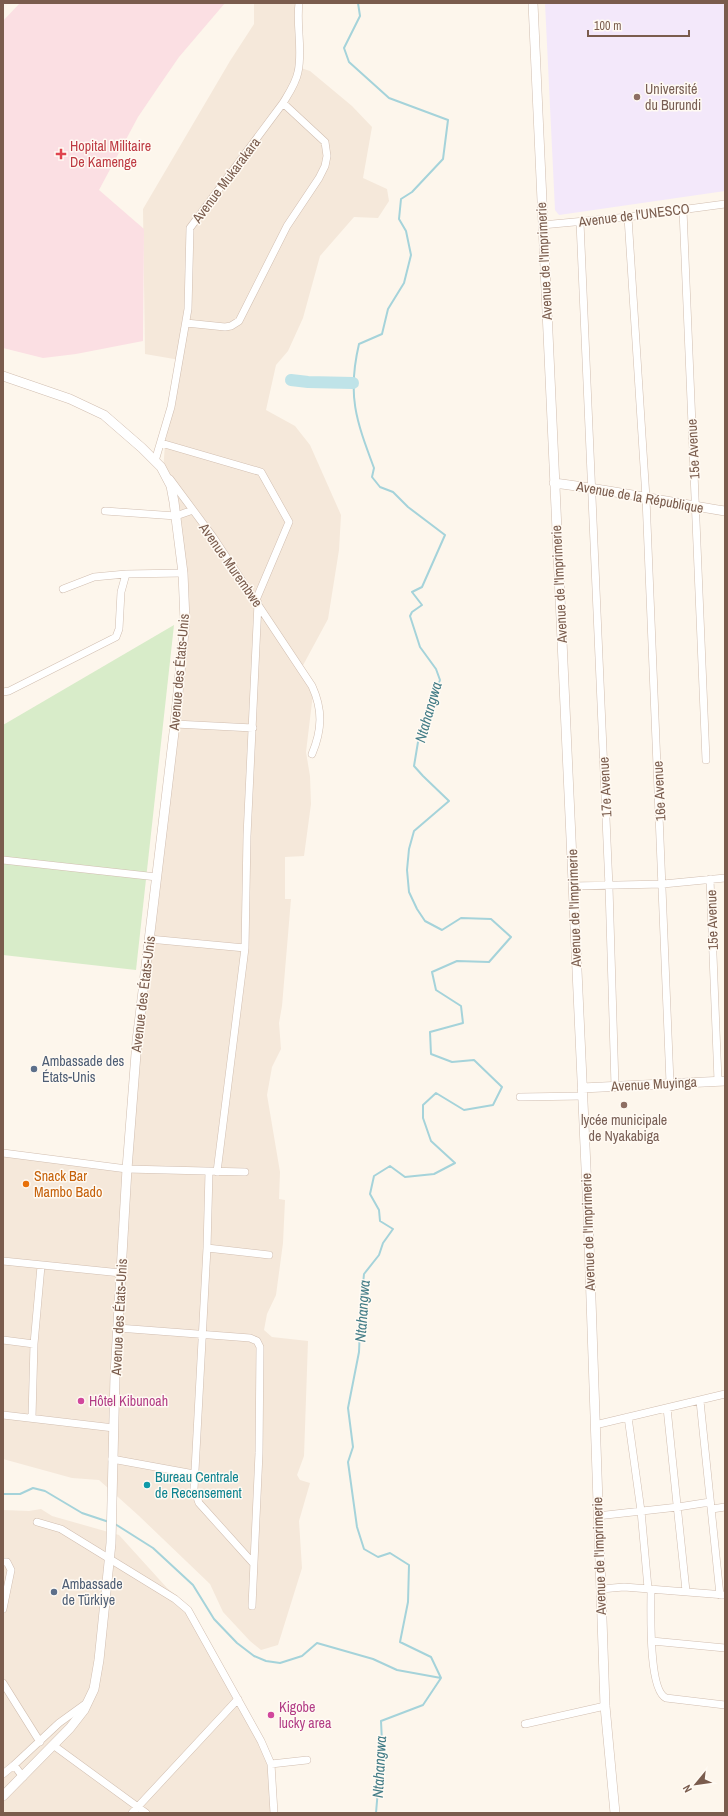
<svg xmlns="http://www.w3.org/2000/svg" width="728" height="1816" viewBox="0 0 728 1816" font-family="'Archivo Narrow',sans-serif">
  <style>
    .residential { fill: #f5e8da }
    .education { fill: #f3e8fa }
    .medical { fill: #fbdfe3 }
    .green { fill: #d8ecc9 }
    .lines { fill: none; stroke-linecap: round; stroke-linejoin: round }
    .stream { stroke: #a5d3da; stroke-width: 2 }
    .river { stroke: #bfe3e8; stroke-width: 12 }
    .minor-casing { stroke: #d1beb0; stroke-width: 8 }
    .tertiary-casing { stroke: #d1beb0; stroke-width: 10 }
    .minor { stroke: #fff; stroke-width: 7 }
    .tertiary { stroke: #fff; stroke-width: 9 }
    .education-dot { fill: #8d6e63; stroke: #fffaf3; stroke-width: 1.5 }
    .health-dot { fill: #e0444e; stroke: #fffaf3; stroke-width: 1.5 }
    .service-dot { fill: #5c6f8a; stroke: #fffaf3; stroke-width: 1.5 }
    .food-dot { fill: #e8710a; stroke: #fffaf3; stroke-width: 1.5 }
    .hotel-dot { fill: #d1479c; stroke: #fffaf3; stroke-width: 1.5 }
    .culture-dot { fill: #0f9aa8; stroke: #fffaf3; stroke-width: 1.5 }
    .labels { text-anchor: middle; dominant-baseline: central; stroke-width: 3; stroke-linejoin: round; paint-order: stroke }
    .education-label { font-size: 14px; fill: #785e54; stroke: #fffaf3; text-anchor: start }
    .health-label { font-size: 14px; fill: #be3a42; stroke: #fffaf3; text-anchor: start }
    .street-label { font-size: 14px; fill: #7a5c4d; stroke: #fffaf3 }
    .service-label { font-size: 14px; fill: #4e5e75; stroke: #fffaf3; text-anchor: start }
    .food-label { font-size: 14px; fill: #c56008; stroke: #fffaf3; text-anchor: start }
    .hotel-label { font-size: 14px; fill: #b23c85; stroke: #fffaf3; text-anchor: start }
    .culture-label { font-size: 14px; fill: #0d838f; stroke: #fffaf3; text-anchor: start }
    .water-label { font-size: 15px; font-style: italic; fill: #437c86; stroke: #fffaf3 }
  </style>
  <rect width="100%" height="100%" fill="#fdf6ec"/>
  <path class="residential" d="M254 3H300L298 67 310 71 352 106 372 127 363 178 387 189 389 201 378 218 354 217 320 256 303 318 288 351 276 365 266 410 295 426 310 445 341 515 339 550 328 619 301 669 313 694 306 752 310 776 311 804 304 856 285 857V899H291L282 1006 279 1023 281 1049 272 1067 267 1095 280 1172 279 1199 285 1200 283 1243 276 1295 267 1314 264 1330 272 1337 308 1341 304 1456 297 1475 300 1480 310 1483 299 1521 302 1568 278 1645 261 1650 250 1641 223 1612 210 1584 138 1515 99 1480 72 1478 3 1459V1153L126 1169 183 613 174 515 163 472 165 444 180 360 145 354 143 209 230 61 254 24Z
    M41 1509 52 1516 119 1535 167 1588 185 1603 268 1761 276 1813H3V1510L29 1511Z"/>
  <path class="education" d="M545 3H725V191L559 215 555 210Z"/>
  <path class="medical" d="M20 3H225L179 57 159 86 138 117 99 190 144 229 143 341 76 354 43 358 3 348V21Z"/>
  <path class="green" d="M174 625 136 970 3 955V725Z"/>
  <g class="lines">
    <path class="stream" d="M358 3 360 16 344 48 349 62 389 98 448 120 443 159 412 192 401 199 399 219 406 231 411 255 404 283 388 309 382 334 359 344C347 395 356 420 374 468L372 477 380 487 393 492 408 507 445 535 422 587 412 592 422 605 412 612 410 616 420 647 436 669 440 680 432 703 426 714 419 736 414 766 423 776 449 801 414 831 409 849 407 870 409 892 417 909 425 921 442 930 461 918 491 919 511 937 489 962 457 961 432 972 436 990 461 1006 463 1023 430 1032 431 1054 452 1062 474 1060 502 1087 493 1105 464 1110 436 1093 423 1105V1118L431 1141 455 1163 434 1174 405 1177 390 1166 374 1176 370 1194 379 1210 380 1221 393 1229 383 1243 379 1255 364 1274 361 1304 359 1352 348 1408 353 1447 348 1462 357 1527 364 1549 378 1557 390 1553 409 1565 408 1602 400 1642 431 1657 441 1678 423 1705 381 1721 382 1742 376 1813
      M3 1494H20L33 1488 45 1491 82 1513 109 1522
      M115 1524 153 1548 193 1585 214 1619 237 1643 254 1656 266 1661 280 1663 302 1656 317 1643 373 1659 397 1670 441 1678"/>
    <path class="river" d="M291 380 308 382 353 383"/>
    <defs>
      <path id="minor" d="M683 210 706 760
        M628 217 646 498 670 1083
        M580 222 609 887 615 1086
        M542 225 628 217 725 204
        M186 323 225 327 231 326 239 321 287 226 319 178 325 166 327 156 325 142 283 103
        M161 443 261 472 289 522 256 600
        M155 461 171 407 188 309 190 228 283 103C289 93 296 83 298 72 303 50 296 26 299 3
        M170 479 213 537 312 686C323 710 322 730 312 754
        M105 511 176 516 193 510
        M63 589 94 577 126 574
        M3 692 9 691 116 637 119 629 121 592 126 574 183 573
        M175 724 253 728
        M3 860 157 877
        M710 879 718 1081
        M573 886 663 884 725 878
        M149 939 245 948
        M520 1097 583 1096
        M3 1153 127 1169 245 1172
        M209 1172 207 1248 194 1489 199 1503 253 1563
        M217 1172 245 948 247 836 258 603
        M207 1248 269 1255
        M3 1261 121 1273
        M118 1328 250 1338 257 1341 260 1347 259 1453 252 1606
        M3 1340 34 1344
        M700 1401 720 1595
        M667 1408 686 1591
        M3 1415 114 1428
        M32 1417 34 1344 41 1266
        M628 1417 641 1511 648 1588
        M595 1425 725 1394
        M112 1459 194 1474
        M712 1509 725 1507
        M597 1516 678 1507 710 1502
        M37 1522 61 1529 175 1599 188 1610 261 1741 271 1764 274 1813
        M3 1562H7L11 1570 3 1609
        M601 1589 624 1587 725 1595
        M651 1589C651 1609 648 1690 666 1698L725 1705
        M652 1641 725 1648
        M3 1683 40 1742
        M525 1724 605 1706
        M53 1745 146 1813
        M271 1764 307 1760
        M3 1774 14 1765
        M23 1777 14 1765 59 1723 88 1702
        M132 1813 238 1699"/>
      <path id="tertiary" d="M533 3 588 1212 605 1706 615 1813
        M3 376 70 399 104 415 142 448 161 467 171 486 174 502 183 573 185 621 175 724 137 1041 127 1169 115 1375 111 1543 99 1660 94 1689 84 1710 70 1728 3 1796
        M554 483C612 490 668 502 725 511
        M582 1088 725 1081"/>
    </defs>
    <use href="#minor" class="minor-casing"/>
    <use href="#tertiary" class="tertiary-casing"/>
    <use href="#minor" class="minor"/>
    <use href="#tertiary" class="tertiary"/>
  </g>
  <g class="education-dot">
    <circle cx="637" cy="97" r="4"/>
    <circle cx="624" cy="1105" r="4"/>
  </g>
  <path class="health-dot" d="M59 148h4v4h4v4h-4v4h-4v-4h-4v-4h4z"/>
  <g class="service-dot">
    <circle cx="34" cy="1069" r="4"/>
    <circle cx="54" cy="1592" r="4"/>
  </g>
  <circle class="food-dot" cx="26" cy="1184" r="4"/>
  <g class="hotel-dot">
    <circle cx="81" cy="1401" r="4"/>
    <circle cx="271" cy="1715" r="4"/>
  </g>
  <circle class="culture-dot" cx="147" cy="1485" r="4"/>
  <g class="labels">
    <g class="education-label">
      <text x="645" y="89">Université<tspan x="645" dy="16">du Burundi</tspan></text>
      <text x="624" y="1120" text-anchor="middle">lycée municipale<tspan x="624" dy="16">de Nyakabiga</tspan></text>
    </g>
    <g class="health-label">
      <text x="70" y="146">Hopital Militaire<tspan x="70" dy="16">De Kamenge</tspan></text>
    </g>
    <g class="street-label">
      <text transform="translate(226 180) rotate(-53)">Avenue Mukarakara</text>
      <text transform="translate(634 215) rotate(-7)">Avenue de l'UNESCO</text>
      <text transform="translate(544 261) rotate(-93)">Avenue de l'Imprimerie</text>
      <text transform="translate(693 449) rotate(-93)">15e Avenue</text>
      <text transform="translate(640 497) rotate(10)">Avenue de la République</text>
      <text transform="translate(231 565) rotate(55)">Avenue Murembwe</text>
      <text transform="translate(559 584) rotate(-93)">Avenue de l'Imprimerie</text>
      <text transform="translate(179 672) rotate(-85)">Avenue des États-Unis</text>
      <text transform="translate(605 787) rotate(-93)">17e Avenue</text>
      <text transform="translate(659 791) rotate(-93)">16e Avenue</text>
      <text transform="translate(574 908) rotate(-92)">Avenue de l'Imprimerie</text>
      <text transform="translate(712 920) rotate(-92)">15e Avenue</text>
      <text transform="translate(143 994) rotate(-83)">Avenue des États-Unis</text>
      <text transform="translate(654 1084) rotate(-3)">Avenue Muyinga</text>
      <text transform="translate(588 1232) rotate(-92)">Avenue de l'Imprimerie</text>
      <text transform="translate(119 1317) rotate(-87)">Avenue des États-Unis</text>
      <text transform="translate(599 1556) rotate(-92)">Avenue de l'Imprimerie</text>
    </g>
    <g class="service-label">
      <text x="42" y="1061">Ambassade des<tspan x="42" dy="16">États-Unis</tspan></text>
      <text x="62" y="1584">Ambassade<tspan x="62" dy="16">de Türkiye</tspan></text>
    </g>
    <g class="food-label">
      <text x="34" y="1176">Snack Bar<tspan x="34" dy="16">Mambo Bado</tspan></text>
    </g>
    <g class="hotel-label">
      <text x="89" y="1401">Hôtel Kibunoah</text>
      <text x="279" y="1707">Kigobe<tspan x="279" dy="16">lucky area</tspan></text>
    </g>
    <g class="culture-label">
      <text x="155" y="1477">Bureau Centrale<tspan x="155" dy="16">de Recensement</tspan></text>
    </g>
    <g class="water-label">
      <text transform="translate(428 712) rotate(-74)">Ntahangwa</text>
      <text transform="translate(362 1311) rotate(-86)">Ntahangwa</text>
      <text transform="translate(379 1767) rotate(-87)">Ntahangwa</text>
    </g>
  </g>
  <rect width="728" height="1816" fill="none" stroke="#7a5c4d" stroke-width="8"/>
  <g transform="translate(696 1784) rotate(241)" stroke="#fffaf3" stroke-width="3" paint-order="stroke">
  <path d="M0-3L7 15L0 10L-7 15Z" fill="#7a5c4d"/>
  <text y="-6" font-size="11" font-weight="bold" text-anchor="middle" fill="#7a5c4d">N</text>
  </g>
  <path d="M588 30v6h101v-6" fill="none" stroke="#7a5c4d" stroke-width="2"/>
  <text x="594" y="30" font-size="12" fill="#7a5c4d" stroke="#fffaf3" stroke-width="3" paint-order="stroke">100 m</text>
</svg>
